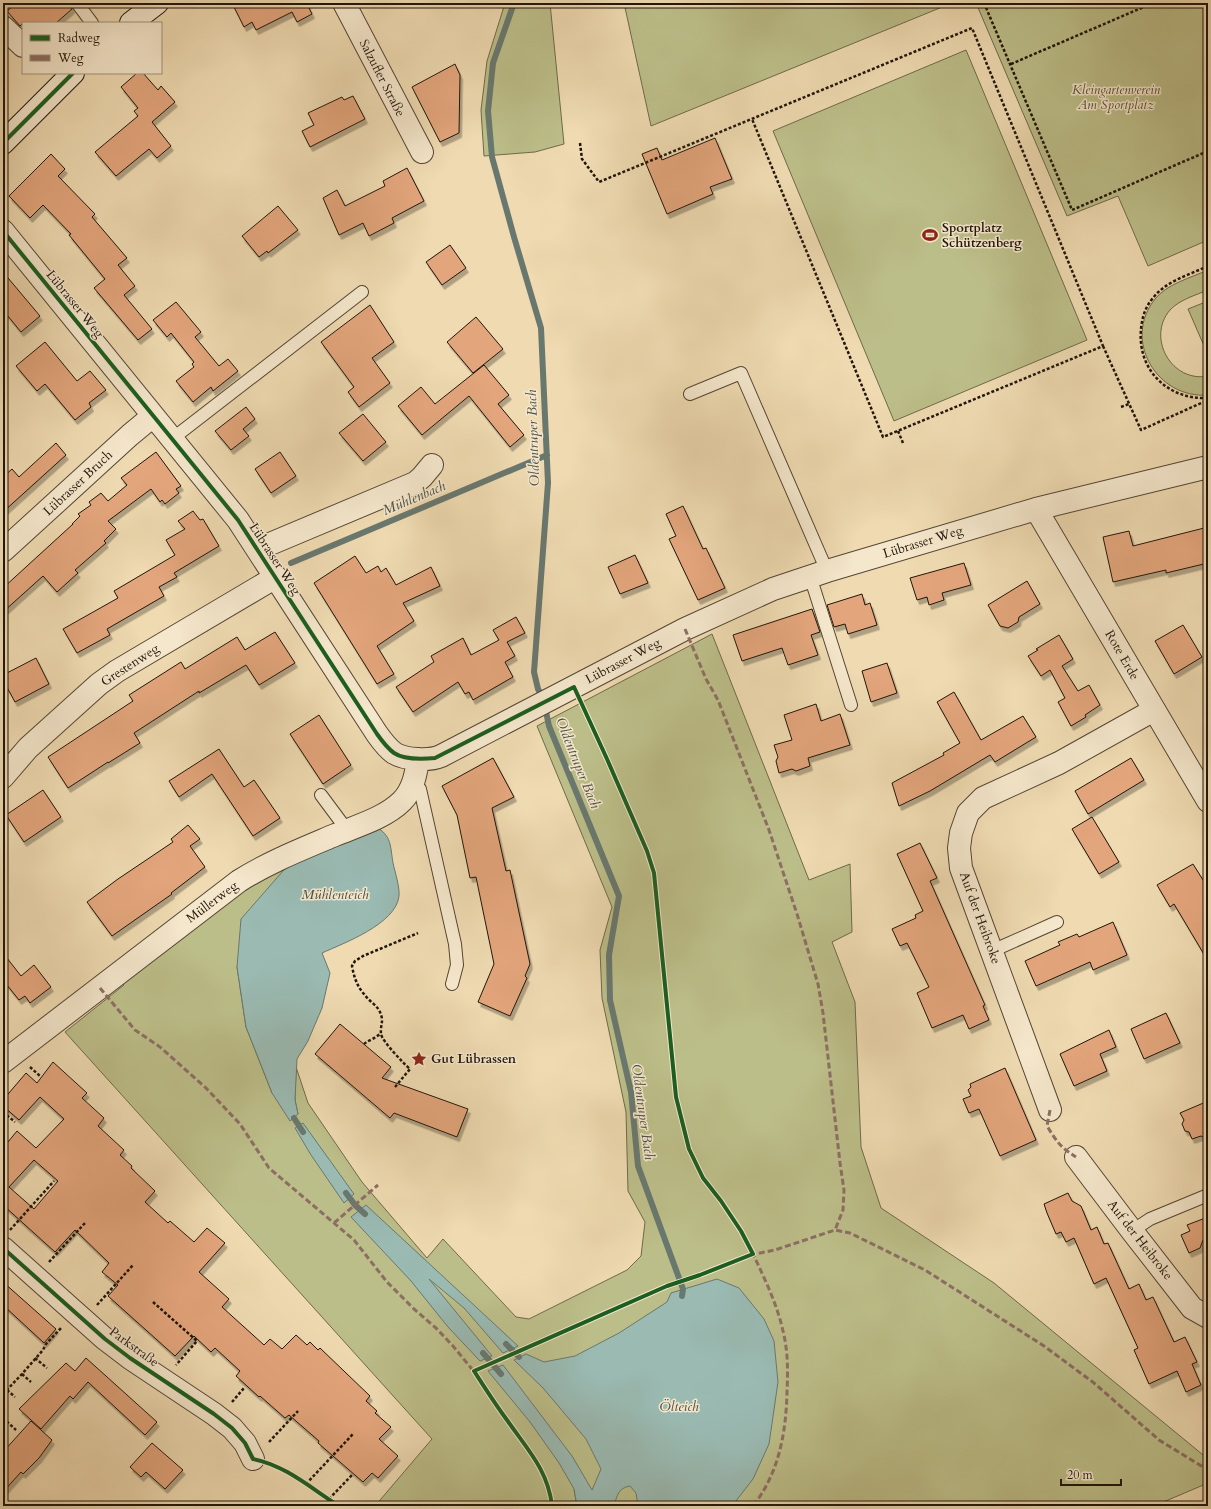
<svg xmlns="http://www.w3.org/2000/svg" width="1211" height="1509" viewBox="0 0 1211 1509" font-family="Cardo,serif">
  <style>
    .green { fill: #bcbe89; stroke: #6e6a4a }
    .water { fill: #9abab2; stroke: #69786f }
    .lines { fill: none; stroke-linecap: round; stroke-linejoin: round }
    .stream { stroke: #69786f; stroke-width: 6 }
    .building { fill: #e3a57b; stroke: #20150b; fill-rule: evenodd; filter: url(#shadow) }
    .lane-casing { stroke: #544634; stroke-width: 14 }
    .street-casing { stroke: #544634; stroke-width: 24 }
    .secondary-casing { stroke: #20150b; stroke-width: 24 }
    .path { stroke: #20150b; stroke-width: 2.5; stroke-dasharray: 3 2; stroke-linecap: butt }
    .lane { stroke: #f5e7cc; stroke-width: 12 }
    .street { stroke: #f5e7cc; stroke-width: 22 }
    .secondary { stroke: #f5e7cc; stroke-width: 22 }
    .quiet { stroke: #8d6e63; stroke-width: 3; stroke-dasharray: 6 3; stroke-linecap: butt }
    .cycleway-casing { stroke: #f5e7cc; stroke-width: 6 }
    .cycleway { stroke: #1b5e20; stroke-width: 4 }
    .labels { text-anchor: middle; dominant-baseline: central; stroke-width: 3; stroke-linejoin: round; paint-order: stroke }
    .street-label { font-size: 13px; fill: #20150b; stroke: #f5e7cc }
    .park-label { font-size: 13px; font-style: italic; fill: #575037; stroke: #f5e7cc }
    .poi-label { font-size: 13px; font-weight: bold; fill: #20150b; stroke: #f5e7cc; text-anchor: start }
    .water-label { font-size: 14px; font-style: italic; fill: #4b4f45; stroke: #f5e7cc }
  </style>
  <defs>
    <filter id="shadow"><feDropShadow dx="2.5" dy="4.5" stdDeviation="0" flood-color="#0004"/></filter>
  </defs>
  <rect width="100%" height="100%" fill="#efdab1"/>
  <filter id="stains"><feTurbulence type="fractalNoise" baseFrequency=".005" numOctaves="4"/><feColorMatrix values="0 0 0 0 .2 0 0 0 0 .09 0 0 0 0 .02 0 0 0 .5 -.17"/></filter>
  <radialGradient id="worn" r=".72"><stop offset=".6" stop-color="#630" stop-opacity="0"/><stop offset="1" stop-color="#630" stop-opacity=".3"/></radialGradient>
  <path class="green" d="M505 3H550L564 144 535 152 484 156 481 110 487 61Z
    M624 3H952L651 126Z
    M976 3H1208V240L1148 266 1118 196 1067 216Z
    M966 50 1087 340 894 421 773 131Z
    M1208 270V290C1196 295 1179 300 1170 310 1146 338 1172 383 1208 376V395C1157 399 1122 340 1155 299 1167 284 1190 278 1208 270Z
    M1208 301V355L1188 309Z
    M712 634 809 880 850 864 852 932 832 942 855 1002 861 1147 881 1208 994 1283 1208 1459V1483L1154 1506H586L574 1490 577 1506H375L432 1439 65 1032 124 985 119 978 250 885 289 864 237 967 246 1027 272 1093 298 1114 295 1100 296 1067 308 1103 362 1182 427 1258 443 1239 516 1317 529 1319 627 1270 641 1256 645 1222 628 1191 626 1112 602 998 600 950 612 907 537 726Z"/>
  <path class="water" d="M375 826C392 836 390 845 393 863 395 872 400 888 399 896 396 924 344 943 322 953L330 973 322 1008 308 1041 297 1059 295 1100 298 1114 290 1121 272 1093 246 1027 237 967 241 919 289 864Z
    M303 1123 354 1194 344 1203 311 1155 295 1128Z
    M366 1205 518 1346 503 1353 464 1308 429 1279 492 1356 480 1361 448 1327 411 1281 351 1217Z
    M717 1279 739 1288 764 1319 774 1341 778 1382 769 1444 753 1479 732 1506H638L636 1493 630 1486C618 1488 617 1496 614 1506H577L574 1489 559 1463 530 1422 488 1371 503 1365 572 1456 592 1490 601 1469 586 1439 543 1388 514 1360 526 1354 544 1362 575 1356 619 1333 667 1302 671 1293Z"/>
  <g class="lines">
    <path class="stream" d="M514 3 493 63 488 111 492 157 514 237 541 328 548 483 534 672 538 689 543 698
      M291 563 547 455
      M545 707 549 726 619 896 609 955 610 1000 631 1092 638 1166 683 1289 682 1296
      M294 1118 303 1132
      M346 1193 355 1205 365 1214
      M506 1344 519 1357
      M483 1353 501 1374"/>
  </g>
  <path class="building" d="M17 3H70L72 9 56 23H23L20 26 7 11Z
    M232 3H310L307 4 312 14 297 22 292 12 256 30 252 22 244 27Z
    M455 64 460 75 459 133 440 142 412 87Z
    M137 73H143L158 90 161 86 175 102 152 122 171 146 157 158 149 149 116 176 95 152 138 116 134 111 138 108 121 87Z
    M353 96 365 119 310 147 302 131 314 125 308 113 342 97 344 100Z
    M715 138 732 179 710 187 713 194 667 214 642 154 657 148 662 160Z
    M51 154 65 169 58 176 95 214 92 217 127 258 118 265 135 286 124 295 152 329 138 340 94 288 105 279 69 235 71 234 43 205 30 218 9 196Z
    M407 168 424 201 392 218 394 223 369 236 363 223 339 235 323 198 337 190 345 206 385 186 383 181Z
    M278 206 298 230 268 253 267 251 259 257 242 236Z
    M450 245 466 268 442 285 426 262Z
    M3 272 40 316 21 332 3 310Z
    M176 302 201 332 195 337 219 366 228 359 238 371 213 391 211 387 193 402 176 381 194 367 192 364 194 362 171 333 167 337 153 320Z
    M370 305 394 342 372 358 390 383 359 407 348 392 354 387 321 342Z
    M476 317 503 349 473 373 447 342Z
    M45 342 77 381 90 371 106 390 89 403 91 407 75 420 45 384 37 391 16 366Z
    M484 365 509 395 498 404 524 435 510 447 469 396 422 435 398 406 421 387 435 404Z
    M246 407 255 419 243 429 249 436 231 450 215 431Z
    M363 414 386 442 363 461 339 433Z
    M56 443 66 455 3 512V477L12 469 19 477Z
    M156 452 181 486 176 489 179 493 165 504 162 500 160 502 151 489 108 521 116 529 104 541 106 543 75 570 78 573 57 592 43 576 3 612V588L73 524H72L80 516 78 514 91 505 89 502 101 493 108 501 127 485 121 478Z
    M280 452 296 476 271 493 255 469Z
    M683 506 703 549 706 548 725 588 698 600 669 539 676 536 666 514Z
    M193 511 200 520 203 519 219 546 174 573 177 577 159 587 164 596 107 629 110 635 77 653 63 629 118 598 114 591 175 555 166 540 185 529 178 521Z
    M1208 527V563L1166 573V570L1113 582 1103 537 1129 531 1133 546Z
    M635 555 648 583 620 594 608 567Z
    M355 556 366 573 378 566 381 572 386 568 396 585 431 567 440 586 403 603 414 621 377 646 394 674 377 684 314 583Z
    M964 563 971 585 942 593 944 600 929 605 927 597 917 600 910 578Z
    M1027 581 1040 604 1019 617 1018 622 1008 628 1000 626 988 605Z
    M862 594 865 605 870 603 877 625 848 634 845 624 834 627 827 605Z
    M812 609 820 632 811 635 818 655 788 665 782 648 742 661 733 635Z
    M516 617 525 633 507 642 515 656 505 662 513 677 473 700 469 692 465 694 458 682 413 712 396 687 434 662 431 656 463 638 471 655 499 640 493 630Z
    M1183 625 1202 657 1174 674 1155 641Z
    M275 632 295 663 259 685 246 665 199 693V691L134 733 140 743 108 763V762L68 788 48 757 133 701 129 695 181 662 185 669 237 637 245 650Z
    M1059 635 1073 659 1062 666 1078 691 1089 685 1100 705 1085 715 1086 717 1071 726 1058 702 1065 698 1050 670 1041 676 1028 656 1038 650 1036 649Z
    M36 658 49 684 15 702 3 680V675Z
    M887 663 897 693 871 702 862 671Z
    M954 692 981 740 1023 716 1036 737 995 762 990 755 930 791 899 806 892 783 944 755 943 753 960 743 937 702Z
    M816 704 821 721 840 714 850 745 808 758 810 766 796 771 792 769 779 773 776 761 778 757 774 745 792 740 784 715Z
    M319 715 351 765 323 784 290 734Z
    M219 749 244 787 254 780 280 818 253 836 212 774 179 797 169 781Z
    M493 758 514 797 492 808 506 871 510 870 530 964 525 976 527 978 510 1016 478 1002 494 964 476 877 470 878 457 815 442 786Z
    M1131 758 1144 780 1088 814 1075 791Z
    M43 790 61 817 24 842 6 815Z
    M1092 817 1119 862 1099 874 1072 829Z
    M188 825 200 839 190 846 205 867 171 893 172 894 112 936 87 902 118 879 173 842 171 839Z
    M920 843 937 878 930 881 985 1005 983 1006 989 1020 969 1029 963 1015 932 1028 917 993 929 987 907 943 900 946 892 929 916 918 915 915 923 911 897 854Z
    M1193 864 1208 888V961L1174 904 1170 907 1157 885Z
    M1113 922 1127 955 1093 970 1090 962 1036 986 1025 961 1060 945 1058 942 1077 934 1079 937Z
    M3 953 21 976 34 965 51 987 30 1003 25 996 19 1000 3 980Z
    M1166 1013 1180 1043 1144 1059 1131 1029Z
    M340 1024 391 1067 382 1078 468 1109 457 1137 394 1113 390 1118 315 1054Z
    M1109 1030 1116 1047 1100 1054 1107 1071 1074 1086 1060 1054Z
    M53 1062 87 1093 82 1098 104 1118 98 1126 124 1150 120 1155 132 1166 131 1168 155 1191 145 1202 168 1223 170 1221 194 1242 207 1228 225 1243 199 1272 229 1299 222 1307 264 1345 270 1339 282 1349 296 1335 307 1345 310 1342 318 1350 320 1348 370 1396 366 1401 377 1411 375 1413 391 1427 379 1439 398 1456 378 1478 372 1473 363 1482 318 1443 319 1441 289 1415 285 1418 260 1396 259 1397 236 1376 240 1371 215 1348 211 1352 194 1336 175 1356 108 1296 118 1285 102 1272 109 1263 75 1230 55 1252 3 1205V1148L17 1131 36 1148 64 1119 40 1097 19 1120 3 1106V1100L26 1073 37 1083ZM34 1160 58 1181 34 1209 9 1187Z
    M1005 1068 1036 1140 1000 1156 979 1109 969 1113 963 1099 971 1096 968 1090 971 1087 970 1084Z
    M1208 1101V1139L1201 1136 1192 1139 1189 1132 1185 1131 1182 1124 1184 1120 1180 1113Z
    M1068 1193 1072 1201 1081 1206 1091 1230 1097 1227 1104 1244 1108 1243 1129 1289 1139 1284 1146 1300 1153 1297 1174 1342 1185 1337 1197 1362 1192 1364 1201 1385 1186 1392 1177 1371 1149 1384 1134 1350 1138 1348 1106 1278 1094 1284 1074 1238 1066 1242 1061 1232 1056 1234 1047 1213 1044 1204Z
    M1208 1217V1238L1203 1240 1200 1248 1189 1253 1181 1235 1190 1231 1187 1225Z
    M3 1282 56 1329 44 1343 3 1305Z
    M86 1358 157 1422 145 1435 88 1382 73 1399 70 1396 41 1429 19 1409 66 1363 75 1371Z
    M31 1421 52 1440 39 1458 23 1474 21 1472 3 1492V1452Z
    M152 1443 183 1470 165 1489 146 1472 141 1477 130 1467Z"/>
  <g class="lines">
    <defs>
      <path id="lane" d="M77 3 92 23
        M690 394 741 373 827 571
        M172 439 362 292
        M810 576 851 705
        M412 784 420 789 455 944 457 965 452 984
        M321 795 347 830
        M992 951 1057 922
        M1132 1231 1150 1219 1208 1195"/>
      <path id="street" d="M344 3 422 152
        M3 27 23 46
        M3 231 238 520 377 734C382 741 387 748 394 753 405 760 430 761 441 756L685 629 773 589 827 571 1036 509 1208 467
        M1036 509 1208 801
        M258 549 415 483 422 477 432 465
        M3 551 130 435 153 416
        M3 777 28 748 99 684 117 671 276 577
        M3 1062 239 881C269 862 302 849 335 835 357 826 385 818 402 801 413 790 416 774 418 759
        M1050 1110 961 868 959 848 961 833 968 813 983 798 1059 763 1154 710
        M1076 1157 1132 1231 1192 1308 1208 1317
        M3 1248 105 1339 130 1358 214 1414 232 1428 245 1443 253 1459"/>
      <path id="secondary" d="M131 23 157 3
        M3 143 73 73"/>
    </defs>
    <use href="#lane" class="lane-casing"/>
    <use href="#street" class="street-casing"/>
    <use href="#secondary" class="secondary-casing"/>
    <path class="path" d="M984 3 1072 210 1208 151
      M1011 64 1153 3
      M580 143 582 159 599 182 972 28 1103 346 883 437 752 119
      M1208 266C1189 275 1166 281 1153 298 1145 307 1142 318 1141 329 1137 370 1168 400 1208 398
      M1103 346 1141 430 1208 400
      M1121 407 1129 404
      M898 431 903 443
      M364 1044C369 1040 376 1038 381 1033
      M30 1067 40 1076
      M395 1087 410 1069C404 1064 382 1041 381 1034 380 1023 385 1022 379 1010 375 1004 368 1000 364 994 357 986 354 977 352 966L355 961 363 956 418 933
      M3 1112 15 1122
      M10 1230 54 1181
      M49 1262 85 1223
      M153 1302 197 1341 176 1365
      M97 1305 133 1265
      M35 1358 47 1368
      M22 1374 31 1382
      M7 1390 15 1397
      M3 1394 22 1374 43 1350 46 1344 62 1327
      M232 1402 244 1388
      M3 1418 16 1430
      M269 1442 298 1411
      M273 1465 287 1472 339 1506
      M306 1484 353 1434
      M329 1499 352 1475"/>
    <use href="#lane" class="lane"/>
    <use href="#street" class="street"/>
    <use href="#secondary" class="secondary"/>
    <path class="quiet" d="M685 629 706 679 718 700 769 830 797 914 818 984 823 1013 840 1163 844 1190 843 1210 835 1230
      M100 988 135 1030 160 1047 205 1087 240 1124 269 1168 354 1240 387 1282 414 1309 436 1328 453 1346 476 1374
      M1050 1110 1047 1126C1057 1142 1060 1147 1076 1157
      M334 1223 378 1185
      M752 1252C764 1277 777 1304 783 1331 788 1351 788 1371 787 1392 786 1433 779 1473 753 1506
      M750 1255 775 1250 835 1230 850 1233 925 1270 1044 1346 1094 1383 1159 1440 1208 1470"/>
    <defs>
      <path id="cycleway" d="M3 143 73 73
        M3 231 238 520 377 734C382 741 387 748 394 753 404 760 423 759 435 758L574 687 607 759 647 851 654 873 676 1097 689 1149 703 1178 721 1201 741 1231 753 1254 700 1275 667 1286 474 1371C485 1388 495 1404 507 1420 527 1449 548 1470 552 1506
        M3 1248 105 1339 130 1358 214 1414 232 1428 245 1443 253 1459C285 1465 312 1489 339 1506"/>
    </defs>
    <use href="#cycleway" class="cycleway-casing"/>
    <use href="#cycleway" class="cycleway"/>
  </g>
  <defs>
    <symbol id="stadium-bare" viewBox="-9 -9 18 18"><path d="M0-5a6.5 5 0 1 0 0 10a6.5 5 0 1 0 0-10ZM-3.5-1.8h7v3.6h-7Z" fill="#8f2418" stroke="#f5e7cc" stroke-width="2.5" paint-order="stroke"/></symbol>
    <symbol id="sight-bare" viewBox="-9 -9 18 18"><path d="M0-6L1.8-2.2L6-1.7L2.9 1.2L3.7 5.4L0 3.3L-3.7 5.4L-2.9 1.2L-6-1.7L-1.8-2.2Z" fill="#8f2418" stroke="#f5e7cc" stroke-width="2.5" paint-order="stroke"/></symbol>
  </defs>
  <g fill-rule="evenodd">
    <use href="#stadium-bare" x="919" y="224" width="22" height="22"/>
    <use href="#sight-bare" x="408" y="1048" width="22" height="22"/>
  </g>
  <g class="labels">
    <g class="street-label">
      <text transform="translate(382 78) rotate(63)">Salzufler Straße</text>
      <text transform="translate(75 304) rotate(51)">Lübrasser Weg</text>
      <text transform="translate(78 483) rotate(-43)">Lübrasser Bruch</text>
      <text transform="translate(923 542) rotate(-17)">Lübrasser Weg</text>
      <text transform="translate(275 559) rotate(57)">Lübrasser Weg</text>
      <text transform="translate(1122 655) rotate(60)">Rote Erde</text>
      <text transform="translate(623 661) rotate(-28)">Lübrasser Weg</text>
      <text transform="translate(130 665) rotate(-33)">Grestenweg</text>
      <text transform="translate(212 902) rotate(-37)">Müllerweg</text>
      <text transform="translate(980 918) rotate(70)">Auf der Heibroke</text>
      <text transform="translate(1140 1240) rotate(52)">Auf der Heibroke</text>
      <text transform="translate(134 1347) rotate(36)">Parkstraße</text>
    </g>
    <g class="park-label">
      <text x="1116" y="90">Kleingartenverein<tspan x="1116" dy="15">Am Sportplatz</tspan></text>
    </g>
    <g class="poi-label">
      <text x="942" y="228">Sportplatz<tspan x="942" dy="15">Schützenberg</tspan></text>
      <text x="431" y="1059">Gut Lübrassen</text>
    </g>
    <g class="water-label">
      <text transform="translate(533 438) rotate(-92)">Oldentruper Bach</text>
      <text transform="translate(414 498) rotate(-23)">Mühlenbach</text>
      <text transform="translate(578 763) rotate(68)">Oldentruper Bach</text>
      <text x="335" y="894">Mühlenteich</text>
      <text transform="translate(643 1112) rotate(82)">Oldentruper Bach</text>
      <text x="679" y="1406">Ölteich</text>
    </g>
  </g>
  <rect width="1211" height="1509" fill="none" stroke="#efdab1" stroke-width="16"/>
  <rect x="4" y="4" width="1203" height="1501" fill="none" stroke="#20150b" stroke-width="2"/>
  <rect x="8" y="8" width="1195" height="1493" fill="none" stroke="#20150b"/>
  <rect x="22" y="22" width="140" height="52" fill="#f5e7cc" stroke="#a0937f"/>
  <rect x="30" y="35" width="20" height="6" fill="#1b5e20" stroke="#a0937f"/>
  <text x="58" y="42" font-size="12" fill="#20150b">Radweg</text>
  <rect x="30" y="55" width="20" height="6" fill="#8d6e63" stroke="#a0937f"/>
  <text x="58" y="62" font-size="12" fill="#20150b">Weg</text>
  <path d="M1061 1479v6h60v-6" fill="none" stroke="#20150b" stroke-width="2"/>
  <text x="1067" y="1479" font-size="12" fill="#20150b" stroke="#f5e7cc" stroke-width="3" paint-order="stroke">20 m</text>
  <rect width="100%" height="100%" filter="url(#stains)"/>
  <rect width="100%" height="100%" fill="url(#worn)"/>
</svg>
